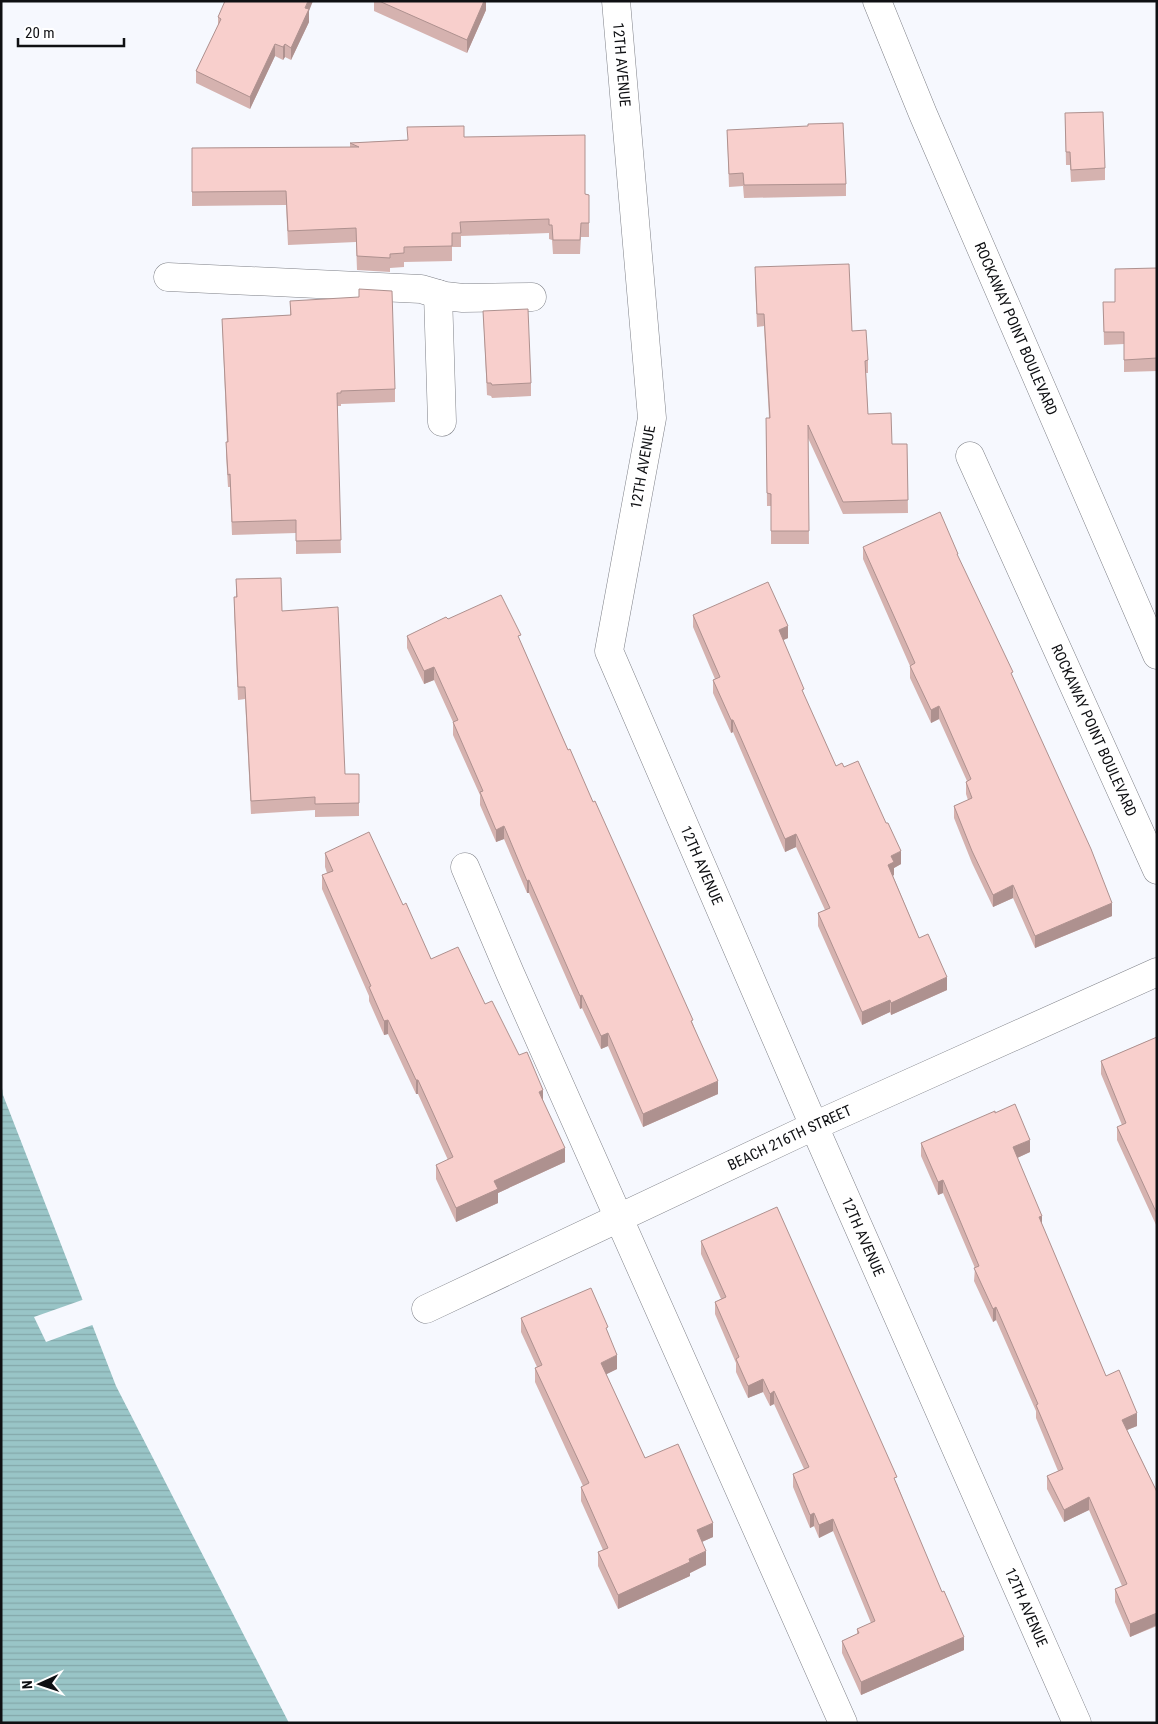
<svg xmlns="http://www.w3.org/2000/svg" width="1158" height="1724" viewBox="0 0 1158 1724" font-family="'Roboto Condensed',sans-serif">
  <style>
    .water { fill: url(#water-rules) }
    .pier { fill: #f6f8fe }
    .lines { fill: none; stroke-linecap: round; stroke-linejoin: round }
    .minor-casing { stroke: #7f8188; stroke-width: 29 }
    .minor { stroke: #fff; stroke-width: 28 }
    .wall { fill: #d5b2af }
    .shaded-wall { fill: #ae918f }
    .building { fill: #f8cfcc; stroke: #ae918f }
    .labels { text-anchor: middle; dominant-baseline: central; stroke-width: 4; stroke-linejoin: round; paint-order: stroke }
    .street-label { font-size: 15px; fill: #0f1013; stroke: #fff }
  </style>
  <defs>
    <pattern id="water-rules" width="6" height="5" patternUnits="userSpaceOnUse" patternTransform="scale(1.25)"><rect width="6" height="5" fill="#99c5c7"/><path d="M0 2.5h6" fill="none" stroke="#83a8aa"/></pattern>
  </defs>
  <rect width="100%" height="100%" fill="#f6f8fe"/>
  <path class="water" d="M1 1081 3 1095 116 1386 289 1723H1Z"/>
  <path class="pier" d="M85 1299 95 1324 46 1342 34 1317Z"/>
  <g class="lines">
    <defs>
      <g id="minor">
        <path id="s1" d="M616 1 652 418 609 651 814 1126 1077 1723"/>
        <path id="s2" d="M877 1 923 114 1157 655"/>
        <path d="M168 277 421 289 445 296 463 298 532 297"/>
        <path d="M438 294 442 422"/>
        <path id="s3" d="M970 456 1157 870"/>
        <path d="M465 867 510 973 843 1723"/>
        <path id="s4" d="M426 1309 814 1126 1157 972"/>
      </g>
    </defs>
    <use href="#minor" class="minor-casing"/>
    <use href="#minor" class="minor"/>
  </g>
  <path class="wall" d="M374 1H486V10L467 53 374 11Z
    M309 11V22L291 60 285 57 283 60 275 56 250 109 196 83V71L218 26V17Z
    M1065 113 1105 168V180L1071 182 1070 165H1066Z
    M727 130 846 184V196L744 198 743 186 729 187Z
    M464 137 585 194 589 195V237H581L580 254H553L552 240 549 239V233L461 236V247H452V261L404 262V267L390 268V272L357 270 356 242 288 245 286 205 192 206V148L350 147V143Z
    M1157 268V371L1124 372V344L1104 345 1103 302H1115Z
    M755 280 852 331 868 360V373H866L868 414 892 444H907L908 513 843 514 808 438 809 544H771V506H767L766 418H769L764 326 757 327Z
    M290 301 395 389V402L341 404V406H337L341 553 296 554V533L232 535 230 487H228L226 455V442H227L222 319 290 315Z
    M483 311 531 383V396L492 398 491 396 487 395Z
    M863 547 958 558 1013 678 1112 916 1035 948 1013 898 993 907 972 863 954 818V806L968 800 966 794V782L967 781 939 719 931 723 910 678V666L863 559Z
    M236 579 282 611 345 774H359V816L315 817V810L251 814 245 699 238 700 234 610V597H236Z
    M693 615 788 638 783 640 804 695 836 766 844 767 901 864 894 868V875L893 876 919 938 947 990 891 1015 890 1012 862 1025 818 926V913L825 910 796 847 785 852 733 732 731 733 713 693V680L715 679 693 627Z
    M407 636 521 643 568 750 593 802 693 1024 718 1094 643 1127 608 1046 601 1049 582 1008 580 1009 529 893H527L504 839 496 842 480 805V795L453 735V722L434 680 424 684 407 648Z
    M325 853 403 905 431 959 485 1004 519 1055 543 1101 565 1162 498 1193V1203L456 1222 436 1179V1165L448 1160 418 1094H416L388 1034 384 1035 369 1001V996L322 889V875L327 873 325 867Z
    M1157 1037V1227L1117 1140V1127L1122 1125 1101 1074V1061Z
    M995 1113 1030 1152 1017 1158 1042 1225 1106 1376 1137 1426 1127 1430 1157 1492V1626L1130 1637 1115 1602V1589L1122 1586 1089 1510 1064 1522 1047 1489V1476L1058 1471 1036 1418V1411L996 1320 993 1322 974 1281 975 1268 943 1193 938 1195 921 1156V1143Z
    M701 1241 897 1484 964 1650 861 1695 842 1653V1641L857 1634V1629L871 1623 833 1531 819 1538 814 1526 810 1528 793 1487V1474L804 1469 774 1404 770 1406 763 1392 748 1398 736 1372V1363L715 1314V1302L721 1299 701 1254Z
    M521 1318 608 1332 617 1369 606 1374 645 1458 713 1537 702 1542 706 1565 690 1573V1576L618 1609 598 1566V1552L603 1550 581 1501V1487L583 1486 535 1382V1368L537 1367 521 1332Z"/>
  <path class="shaded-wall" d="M308 1H313L309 11V22L291 60V48L305 8Z
    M484 1H486V10L467 53V40Z
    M275 44V56L250 109V97Z
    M285 44V57L283 60V47Z
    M788 626V638L779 642V630Z
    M434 667V680L424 684V671Z
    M939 706V719L931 723V710Z
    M731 720H733V732L731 733Z
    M504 826V839L496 842V830Z
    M796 834V847L785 852V839Z
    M901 851V864L894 868V875L888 878V865L891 856Z
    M529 880V893H527V881Z
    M1013 885V898L993 907V895Z
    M1112 903V916L1035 948V936Z
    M947 977V990L891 1015V1003Z
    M582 995V1008L580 1009V996Z
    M890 1000V1012L862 1025V1012Z
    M388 1020V1034L384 1035V1021Z
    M608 1033V1046L601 1049V1036Z
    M416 1080H418V1094H416Z
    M718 1081V1094L643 1127V1114Z
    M543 1090V1104L539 1092Z
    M1030 1140V1152L1013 1160V1147Z
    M565 1148V1162L498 1193V1203L456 1222V1208L494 1181Z
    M943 1180V1193L938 1195V1182Z
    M1042 1216V1229L1039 1217Z
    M996 1307V1320L993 1322V1309Z
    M617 1355V1369L601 1377V1363Z
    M763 1379V1392L748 1398V1386Z
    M774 1391V1404L770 1406V1394Z
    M1137 1413V1426L1122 1432V1420Z
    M1089 1497V1510L1064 1522V1510Z
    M814 1513V1526L810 1528V1515Z
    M833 1519V1531L819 1538V1525Z
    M713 1523V1537L697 1544V1530Z
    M706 1551V1565L690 1573V1576L618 1609V1595Z
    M1157 1612V1625L1130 1637V1624Z
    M964 1637V1650L861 1695V1682Z"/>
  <path class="building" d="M225 1H308L305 8 309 9 291 48 285 44 283 47 275 44 250 97 196 71 221 19 218 17Z
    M379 1H484L467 40Z
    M1103 112 1105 168 1071 170 1070 152H1066L1065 113Z
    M843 123 846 184 744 185 743 173 729 174 727 130 808 126V124Z
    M464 126V137L585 135V194L589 195V223H581L580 240H553L552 225H549V219L460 222 461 233H452V246L404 247V253L390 254V258L357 256 356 228 288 231 286 191 192 192V148L359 147 350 143 408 140 407 127Z
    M849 264 852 331 866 330 868 360 865 361 868 414 891 413 892 444H907L908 500 843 502 808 425 809 531H771V494L767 493 766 418H770L764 314H757L755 267Z
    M1157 268V358L1124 360V332H1104L1103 302H1115V269Z
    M359 289 392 291 395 389 341 391V393H337L341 540 296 541V520L232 522 230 474 228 475 226 442H228L222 319 291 315 290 301 359 297Z
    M528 309 531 383 492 385 491 383H487L483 311Z
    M940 512 958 554H957L1013 672 1011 673 1091 849 1112 903 1035 936 1013 885 993 895 972 851 954 806 972 798 966 782 971 779 939 706 931 710 910 666 915 663 863 547Z
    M281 578 282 611 338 607 345 774H359V803L315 804V797L251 801 245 687H238L234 597H237L236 579Z
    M768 582 788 626 779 630 804 689 802 690 836 766 842 763 844 767 858 761 886 823H888L901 851 891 856 894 862 888 865 919 938 928 934 947 977 891 1003 890 1000 862 1012 818 913 830 908 796 834 785 839 733 720H731L713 680 720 677 693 615Z
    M501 595 521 635 518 636 568 750 570 749 593 802 595 801 693 1020 691 1021 718 1081 643 1114 608 1033 601 1036 582 995 580 996 529 880 527 881 504 826 496 830 480 792 483 791 453 722 458 720 434 667 424 671 407 636 446 617 448 619Z
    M369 832 403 905 406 903 431 959 458 947 485 1004 492 1001 519 1055 527 1052 543 1090 539 1092 565 1148 494 1181 498 1189 456 1208 436 1165 453 1157 418 1080H416L388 1020 384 1021 369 987 371 986 322 875 333 871 325 853Z
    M1157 1037V1214L1117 1127 1126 1123 1101 1061Z
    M1015 1104 1030 1140 1013 1147 1042 1216 1039 1217 1106 1376 1119 1370 1137 1413 1122 1420 1157 1492V1613L1130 1624 1115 1589 1127 1584 1089 1497 1064 1510 1047 1476 1063 1469 1036 1405 1038 1404 996 1307 993 1309 974 1268 979 1266 943 1180 938 1182 921 1143 995 1111V1113Z
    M777 1207 897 1477 894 1478 942 1592 944 1591 964 1637 861 1682 842 1641 859 1633 857 1629 875 1621 833 1519 819 1525 814 1513 810 1515 793 1474 809 1467 774 1391 770 1394 763 1379 748 1386 736 1359 739 1357 715 1302 726 1297 701 1241Z
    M591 1288 608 1327 606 1328 617 1355 601 1363 645 1458 678 1444 713 1523 697 1530 706 1551 689 1559 690 1562 618 1595 598 1552 608 1548 581 1487 589 1483 535 1368 542 1365 521 1318Z"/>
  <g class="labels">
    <g class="street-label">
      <text stroke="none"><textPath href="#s1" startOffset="64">12TH AVENUE</textPath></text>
      <text stroke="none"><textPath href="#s2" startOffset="356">ROCKAWAY POINT BOULEVARD</textPath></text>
      <text transform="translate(643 467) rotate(-80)">12TH AVENUE</text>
      <text stroke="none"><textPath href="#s3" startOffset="301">ROCKAWAY POINT BOULEVARD</textPath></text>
      <text stroke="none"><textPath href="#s1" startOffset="889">12TH AVENUE</textPath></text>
      <text stroke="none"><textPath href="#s4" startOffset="402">BEACH 216TH STREET</textPath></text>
      <text stroke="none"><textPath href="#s1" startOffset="1294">12TH AVENUE</textPath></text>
      <text stroke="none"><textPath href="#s1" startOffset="1699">12TH AVENUE</textPath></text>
    </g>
  </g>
  <rect width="1158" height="1724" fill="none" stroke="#0f1013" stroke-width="5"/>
  <g transform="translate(40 1684) rotate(267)" stroke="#ffffff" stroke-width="4" paint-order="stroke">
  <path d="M0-4L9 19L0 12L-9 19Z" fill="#0f1013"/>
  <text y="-8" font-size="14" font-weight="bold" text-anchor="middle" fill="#0f1013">N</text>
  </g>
  <path d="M18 38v8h106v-8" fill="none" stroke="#0f1013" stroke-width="2.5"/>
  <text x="25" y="38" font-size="15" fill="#0f1013" stroke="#ffffff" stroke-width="4" paint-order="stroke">20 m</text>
</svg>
